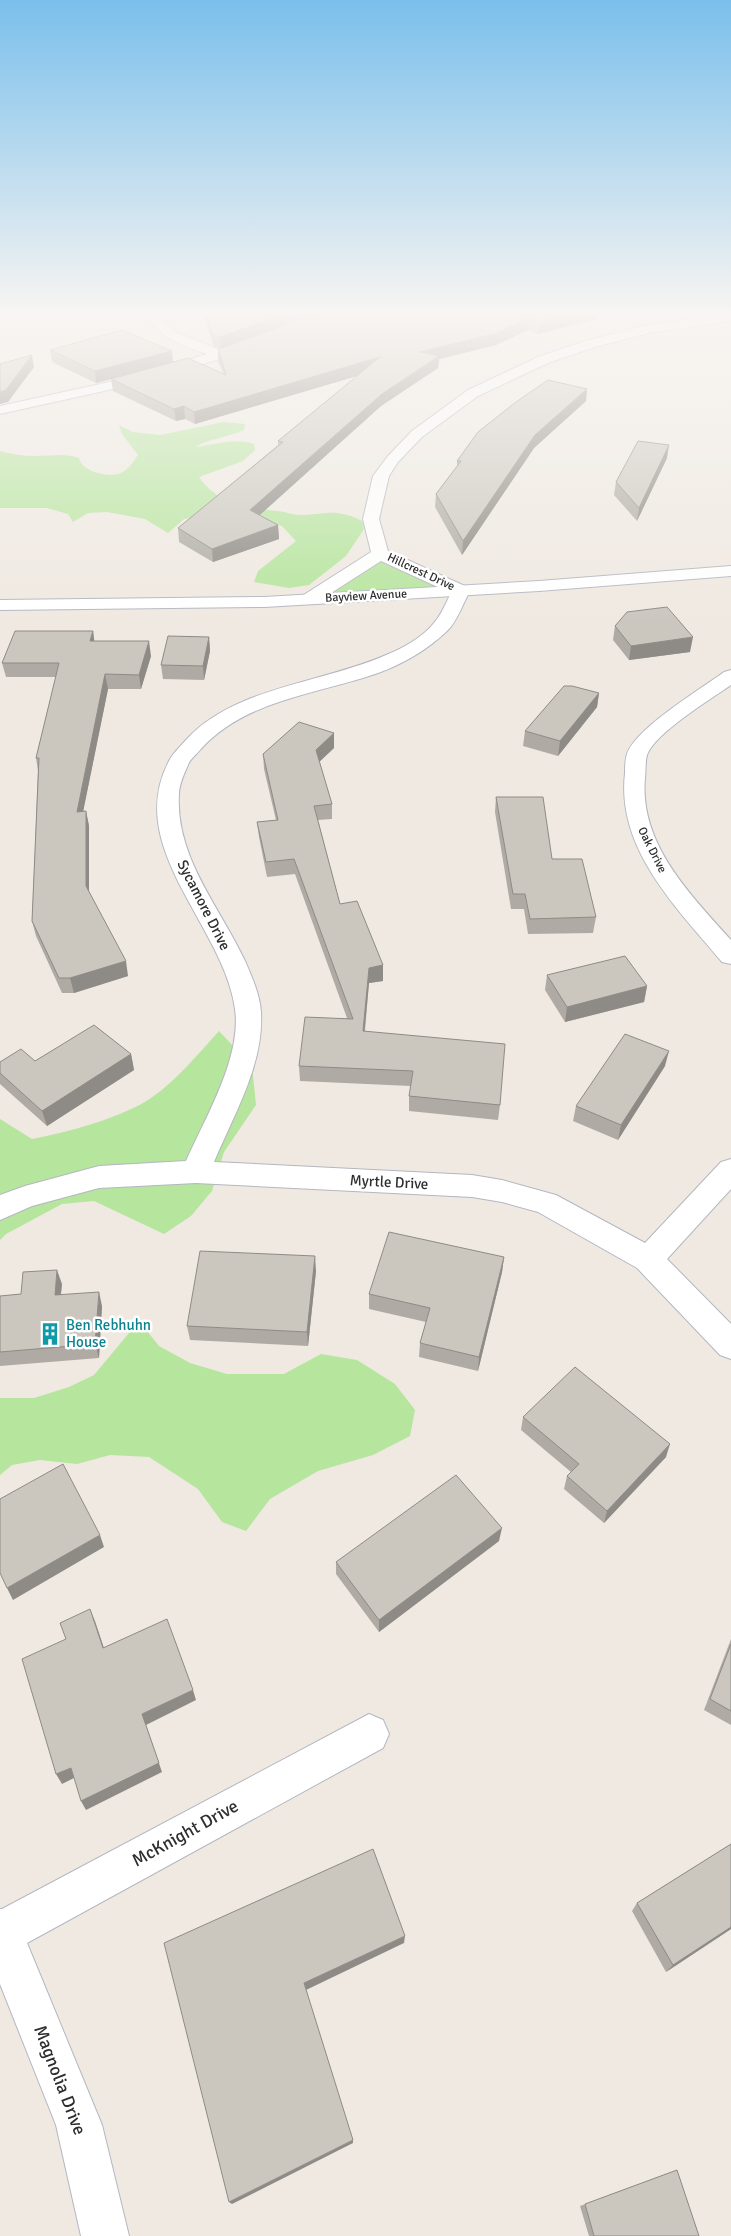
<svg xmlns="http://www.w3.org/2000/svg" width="731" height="2236" viewBox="0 0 731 2236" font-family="Signika,sans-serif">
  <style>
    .green { fill: #b6e59e }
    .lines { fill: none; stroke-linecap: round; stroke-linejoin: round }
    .street-casing { stroke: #b4b7c1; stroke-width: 2 }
    .secondary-casing { stroke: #b4b7c1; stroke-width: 2 }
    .street { fill: #fff; fill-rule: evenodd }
    .secondary { fill: #fff; fill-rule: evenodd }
    .wall { fill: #afaba4 }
    .shaded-wall { fill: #8e8b86 }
    .building { fill: #cbc7bf; stroke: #8e8b86 }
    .labels { text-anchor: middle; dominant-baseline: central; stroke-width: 5; stroke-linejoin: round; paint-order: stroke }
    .far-street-label { font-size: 12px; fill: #2e2e2e; stroke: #fff }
    .street-label { font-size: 15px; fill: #2e2e2e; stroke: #fff }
    .culture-label { font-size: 15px; fill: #0d838f; stroke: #fff; text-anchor: start }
    .near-street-label { font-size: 18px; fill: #2e2e2e; stroke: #fff }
  </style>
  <rect width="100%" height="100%" fill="#efe9e1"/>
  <path class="green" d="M223 422 245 424 244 430C228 437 208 439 195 447 215 445 235 437 254 444L255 450 243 461 199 477C217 504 248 508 278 511 286 512 293 515 301 515 327 514 337 508 362 521L364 529 346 556 309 585 289 588 254 582 258 571 296 541 282 526 247 519 209 516 184 519 168 533 145 519 107 512 88 513 73 522 68 514 47 508H0V451C12 454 23 456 36 456 51 456 64 453 79 458 82 472 109 478 121 473 129 469 133 462 138 455L122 434 119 425 133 432 160 435Z
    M381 556 450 589 318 597Z
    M219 1031 252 1066 256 1105 224 1152 212 1191 191 1216 164 1234 94 1201 62 1204 6 1234 0 1240V1119L32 1139C65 1133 124 1117 151 1098 177 1080 198 1054 219 1031Z
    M139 1321 159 1346 190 1363 227 1374H284L321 1354 357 1360 395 1384 415 1410 410 1436 373 1455 318 1471 270 1499 246 1531 222 1522 198 1489 149 1457 110 1455 77 1464 40 1460 12 1465 0 1475V1398H34L69 1387 94 1375Z"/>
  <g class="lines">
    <defs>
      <path id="street" d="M144 311H156L160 319 175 332 220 350 253 341 259 345 258 348 131 385 0 414V406L123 379 207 354C180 345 157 337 144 311Z
        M731 313V321L653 332 595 347 548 363 478 396 422 437 398 462 389 476 379 519 388 551 467 587 470 591C463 603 457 622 447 631 427 650 403 664 378 673 318 694 244 700 200 750 196 755 190 759 188 765 184 774 179 785 179 794 175 857 220 907 245 961 252 977 260 995 261 1012 264 1065 234 1114 214 1162L472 1175 502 1180 556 1195 645 1243 721 1162 731 1159V1189L667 1259 731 1324V1359L720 1355 637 1268 538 1212 502 1202 472 1197 196 1183 99 1188 32 1206 0 1220V1195L25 1186 99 1166 186 1161C205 1118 242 1057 235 1009 224 926 123 848 169 761 173 753 180 747 186 740 234 687 323 683 386 655 403 648 422 638 434 623 441 615 446 603 451 593L381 561 314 604H302L299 600 302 596 371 552 363 519 373 476 388 456 412 431 468 390 538 357 585 341 653 324Z
        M731 670V685C711 699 655 733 647 755 645 762 646 771 645 778 639 844 691 895 731 940V964L722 962C677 908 616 849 625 773 625 767 625 760 627 754 636 728 701 689 724 672Z
        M369 1714 383 1720 389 1734 383 1748 27 1943 102 2125 129 2236H81L56 2125 0 1984V1909H2Z"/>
      <path id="secondary" d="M731 566V576L539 591 264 607 0 610V600L264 597 539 581Z"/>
    </defs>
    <use href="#street" class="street-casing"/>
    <use href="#secondary" class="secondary-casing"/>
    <use href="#street" class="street"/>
    <use href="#secondary" class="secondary"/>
  </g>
  <path class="wall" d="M204 311H321L252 337 597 311 596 319 538 334 528 330 496 345 439 359 438 368 381 406 259 515 278 525 279 539 213 562 179 542 178 528 278 445V441L357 376 195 424 185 419 176 421 113 391 111 379 96 383 52 362 50 350 173 362 223 373 218 361V349L219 348 214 346 205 322Z
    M586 401 534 448 462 555 435 507 436 494 457 467V461Z
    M667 458 637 521 614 495 616 482Z
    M615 626 690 652 629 660 613 640Z
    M93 631 94 641 151 656 141 689H108L83 811H86L89 826V892L128 976 74 993H62L36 936 32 921 38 771 36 758 56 677H6L2 663Z
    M209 637 210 651 204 680 163 679 161 665Z
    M599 693 597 707 558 756 523 746 525 731Z
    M334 733V748L319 762 332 804V819L318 820 340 904 383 965V981L369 983 365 1031 500 1105 498 1120 409 1111V1096L411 1086 300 1081 299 1066 347 1018 295 874 267 877 259 837 257 822 276 820 264 769 263 754Z
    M496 797 552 859 596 917 593 933 528 934 524 909H511L495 812Z
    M547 975 647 986 644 1002 565 1022 545 990Z
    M131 1054 134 1070 47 1126 0 1084V1062L35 1061Z
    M665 1066 618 1140 573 1121 576 1106Z
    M504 1257 502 1272 478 1371 419 1357 420 1343 426 1322 369 1309V1294Z
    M316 1271 308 1346 190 1340 187 1326Z
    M62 1284 61 1294 102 1306 99 1358 0 1366V1296L21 1294Z
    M523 1417 666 1457 604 1523 564 1489 567 1476 571 1472 521 1430Z
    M499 1541 379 1632 336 1574V1562Z
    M731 1639V1725L704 1710Z
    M731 1844V1929L666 1972 632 1911 637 1903Z
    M677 2170 699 2236H589L580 2206Z"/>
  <path class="shaded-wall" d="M291 311H321L221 349 220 337Z
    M578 311H602H597L596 319 538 334 539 323Z
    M529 318 528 330 496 345 439 359 438 368 381 406 251 523 250 510 420 352Z
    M172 351 173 363 96 383 95 371Z
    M32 355 34 367 8 402 0 404V392Z
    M380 357V369L195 424 194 412Z
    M587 389 586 401 534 448 462 555 463 541 535 435Z
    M184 406 185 419 176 421 174 409Z
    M669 445 667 458 637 521 639 508Z
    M278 525 279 539 213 562 212 549Z
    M93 631 95 646 90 641Z
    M209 637 210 651 204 680 203 666Z
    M693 637 690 652 629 660 631 646Z
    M149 641 151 656 141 689 139 675Z
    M105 674 108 689 80 827 77 812Z
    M599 693 597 707 558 756 560 741Z
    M334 733V748L316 765V750Z
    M86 811 89 826V901L86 886Z
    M126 961 128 976 74 993 70 978Z
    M383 965V981L369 983 363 1046V1031L369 968Z
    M647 986 644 1002 565 1022 567 1007Z
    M669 1051 665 1066 618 1140 621 1125Z
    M131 1054 134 1070 47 1126 42 1111Z
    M315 1256 316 1271 308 1346 307 1332Z
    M504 1257 502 1272 478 1371 479 1357Z
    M57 1270 62 1284 59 1309 55 1295Z
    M99 1292 102 1306 99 1358 95 1344Z
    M670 1444 666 1457 604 1523 607 1511Z
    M502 1528 499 1541 379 1632V1620Z
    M100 1535 104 1547 13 1600 7 1588Z
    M90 1609 95 1621 108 1660 103 1648Z
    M193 1690 196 1700 146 1725 162 1772 86 1810 81 1801 142 1714Z
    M71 1768 76 1777 62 1784 56 1774Z
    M731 1927V1929L666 1972 673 1965Z
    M405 1936 404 1943 306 1990 304 1983Z
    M353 2140V2143L232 2204 229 2202Z"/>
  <path class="building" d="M205 311H291L220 337 213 335Z
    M325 311H586L539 323 529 318 497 333 420 352 439 356 382 394 250 510 278 525 212 549 178 528 283 442 278 441 380 357 194 412 184 406 174 409 111 379 188 358 226 375 218 349 299 321Z
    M122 330 172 351 95 371 50 350Z
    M32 355 6 390 0 392V364Z
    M548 380 587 389 535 435 463 541 436 494 461 461H457L478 432 516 402Z
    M638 441 669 445 639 508 616 482Z
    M667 607 693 637 631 646 615 626 627 612Z
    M15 631H93L90 641H149L139 675 105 674 77 812 86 811V886L126 961 70 978H59L32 921 39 758H36L59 663H2Z
    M168 636 209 637 203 666 161 665Z
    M564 686H572L599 693 560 741 525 731Z
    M299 722 334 733 316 750 332 804 314 806 340 904 357 901 383 965 369 968 363 1031 505 1044 500 1105 409 1096 413 1071 299 1066 305 1017 353 1019 294 859 266 862 257 822 278 820 263 754Z
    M496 797H543L552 859H582L596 917 530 919 525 894H513Z
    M625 956 647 986 567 1007 547 975Z
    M94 1025 131 1054 42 1111 0 1073V1062L21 1049 35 1061Z
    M625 1034 669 1051 621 1125 576 1106Z
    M389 1232 504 1257 479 1357 420 1343 430 1308 369 1294Z
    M200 1251 315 1256 307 1332 187 1326Z
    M57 1270 55 1295 99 1292 95 1344 0 1352V1296L21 1294 23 1272Z
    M575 1367 670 1444 607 1511 567 1476 579 1464 523 1417Z
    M63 1464 100 1535 7 1588 0 1573V1499Z
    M456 1475 502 1528 379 1620 336 1562Z
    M90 1609 103 1648 167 1619 193 1690 142 1714 159 1763 81 1801 71 1768 56 1774 22 1659 66 1639 60 1623Z
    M731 1644V1711L710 1699Z
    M731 1844V1927L673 1965 637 1903Z
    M373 1849 405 1936 304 1983 353 2140 229 2202 164 1943Z
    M677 2170 699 2236H594L585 2204Z"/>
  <linearGradient id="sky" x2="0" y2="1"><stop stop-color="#7abfeb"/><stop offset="0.5" stop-color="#f8f5f2"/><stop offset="1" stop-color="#f8f5f2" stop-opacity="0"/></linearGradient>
  <rect width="731" height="624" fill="url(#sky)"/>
  <defs>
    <symbol id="building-bare" viewBox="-9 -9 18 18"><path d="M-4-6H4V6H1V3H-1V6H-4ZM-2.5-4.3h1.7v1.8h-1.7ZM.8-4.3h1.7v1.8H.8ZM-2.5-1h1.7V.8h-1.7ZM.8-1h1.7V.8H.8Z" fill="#0f9aa8" stroke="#fff" stroke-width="2.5" paint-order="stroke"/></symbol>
  </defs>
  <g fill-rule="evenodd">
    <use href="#building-bare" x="34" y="1318" width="32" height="32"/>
  </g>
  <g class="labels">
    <g class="far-street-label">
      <text transform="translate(421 572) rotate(25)">Hillcrest Drive</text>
      <text transform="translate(366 596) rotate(-3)">Bayview Avenue</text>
      <text transform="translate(652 850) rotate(63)">Oak Drive</text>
    </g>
    <g class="street-label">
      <text transform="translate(204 905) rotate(63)">Sycamore Drive</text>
      <text transform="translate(389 1182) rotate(3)">Myrtle Drive</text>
    </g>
    <g class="culture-label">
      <text x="66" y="1325">Ben Rebhuhn<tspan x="66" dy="17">House</tspan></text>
    </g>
    <g class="near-street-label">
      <text transform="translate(185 1833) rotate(-29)">McKnight Drive</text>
      <text transform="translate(60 2080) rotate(69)">Magnolia Drive</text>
    </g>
  </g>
</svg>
